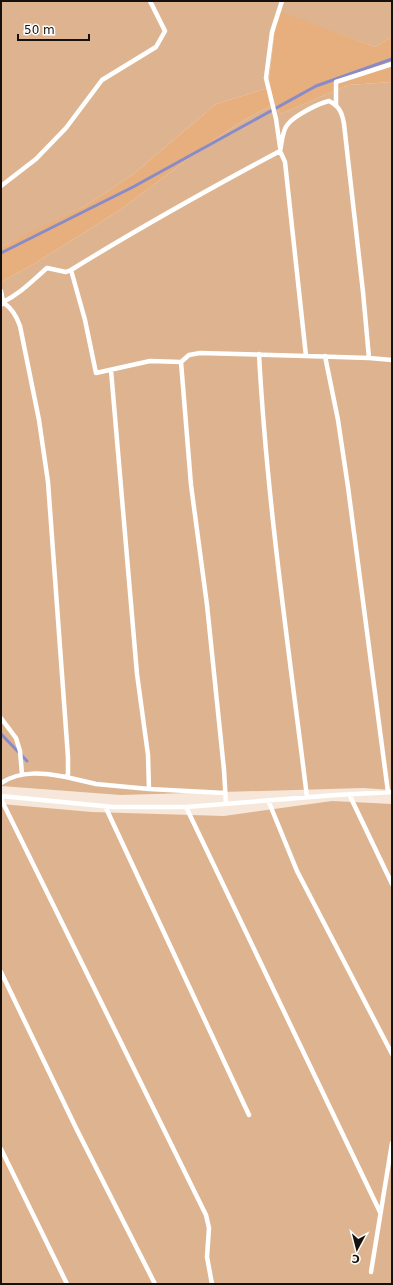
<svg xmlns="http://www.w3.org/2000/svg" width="393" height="1285" viewBox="0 0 393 1285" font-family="'DejaVu Sans',sans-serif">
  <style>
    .green { fill: #ddb48f }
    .forest { fill: #e6af7d }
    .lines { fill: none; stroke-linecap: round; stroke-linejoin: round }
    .stream { stroke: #898bc9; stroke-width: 3 }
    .lane { stroke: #fff; stroke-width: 4.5 }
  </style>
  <rect width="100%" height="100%" fill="#f7e7da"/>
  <path class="green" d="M1 1H392V37L375 47 277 11 268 88 216 104 131 176 85 206 1 247Z
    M392 82V790L363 788 121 795 1 786V282L34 264 120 210 208 144 239 123 274 104 281 114 348 85Z
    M332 801 392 804V1284H1V804L92 812 224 816Z"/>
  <path class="forest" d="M277 10 375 47 392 37V82L348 85 281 114 274 104 239 123 208 144 120 210 34 264 1 282V247L30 232 85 206 131 176 216 104 268 88Z"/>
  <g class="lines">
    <path class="stream" d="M1 253 133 187 316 86 392 59
      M1 734 27 761"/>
    <path class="lane" d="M336 105V82L392 64
      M280 147 276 119 266 78 272 32 282 1
      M280 151C282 143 282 130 288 124 294 116 319 103 329 101 339 106 342 112 344 124L363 292 369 358 306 356
      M1 186 36 159 66 128 102 80 156 47 165 31 150 1
      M71 270 85 320 96 373 150 361 181 362
      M1 291 3 302 1 305
      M259 354C267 503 289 650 307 797
      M325 356 338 420 348 487 388 792
      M369 358 392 360
      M1 718 16 738 20 751 22 774
      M66 777 96 784 149 789 148 755 137 674 111 370
      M1 783C21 770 44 773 66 777L68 774V757L48 482 39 420 20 326C16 315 12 309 3 302 21 293 32 281 47 268L66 272 71 270C139 228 209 189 280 151L285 162 306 356 200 353 189 355 181 362 191 485 207 605 224 770 226 804
      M149 789 225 793
      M349 794 392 884
      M1 796 113 807H186L336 795 392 792
      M1 799 206 1215 209 1228 207 1257 212 1284
      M268 800 297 871 392 1054
      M105 806 249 1115
      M186 807 380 1212
      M1 972 76 1128 155 1284
      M1 1149 67 1284
      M371 1272 392 1143"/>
  </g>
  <rect width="393" height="1285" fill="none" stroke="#16110d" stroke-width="4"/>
  <g transform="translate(357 1249) rotate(187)" stroke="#ffffff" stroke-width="3" paint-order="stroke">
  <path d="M0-3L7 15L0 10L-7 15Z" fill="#16110d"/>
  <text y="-6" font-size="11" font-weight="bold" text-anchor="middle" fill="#16110d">С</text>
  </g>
  <path d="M18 34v6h71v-6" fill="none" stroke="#16110d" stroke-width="2"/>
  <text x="24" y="34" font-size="12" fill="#16110d" stroke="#ffffff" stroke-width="3" paint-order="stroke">50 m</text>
</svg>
